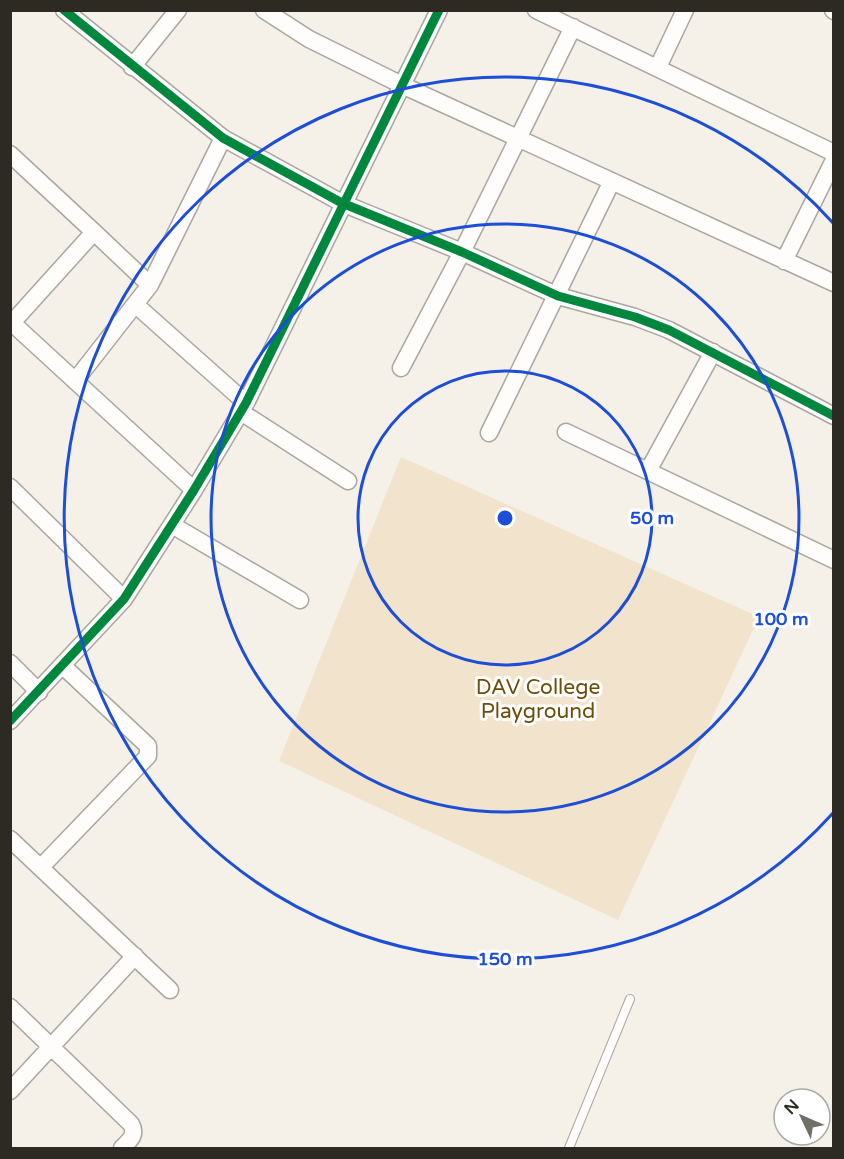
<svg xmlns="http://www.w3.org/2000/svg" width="844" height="1159" viewBox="0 0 844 1159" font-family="'Varela Round',sans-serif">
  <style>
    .green { fill: #f2e3cc }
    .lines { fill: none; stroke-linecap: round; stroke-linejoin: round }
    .service-casing { stroke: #aaa6a0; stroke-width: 10 }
    .minor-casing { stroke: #aaa6a0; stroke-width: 19 }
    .service { stroke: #fefdfc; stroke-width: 8 }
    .minor { stroke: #fefdfc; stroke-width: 16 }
    .cycleway-casing { stroke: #fff; stroke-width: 13 }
    .cycleway { stroke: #00873e; stroke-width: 9 }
    .ring { fill: none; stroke: #1d4ed8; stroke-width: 3 }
    .labels { text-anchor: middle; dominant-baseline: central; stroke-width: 6; stroke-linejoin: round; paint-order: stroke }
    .park-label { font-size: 21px; fill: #6e4c06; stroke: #fff }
    .centre { fill: #1d4ed8; stroke: #fff; stroke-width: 3 }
    .ring-label { font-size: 18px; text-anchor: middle; font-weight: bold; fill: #1d4ed8; stroke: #fff; stroke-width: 6; stroke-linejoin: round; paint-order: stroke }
  </style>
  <rect width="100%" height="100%" fill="#f5f0e8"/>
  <path class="green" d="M401 457 759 617 618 920 279 761Z"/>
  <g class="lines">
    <defs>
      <path id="service" d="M569 1148 630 999"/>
      <path id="minor" d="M64 10 223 138 342 203 462 252 558 296 635 317 669 330 834 416
        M264 10 309 39 404 86 834 283
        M536 10 834 153
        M833 10 834 11
        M132 67 178 10
        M658 67 685 10
        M10 154 94 232 10 325
        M94 232 150 285
        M784 261 834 160
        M137 306 246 403
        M10 321 194 490
        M401 368 462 252 573 27
        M75 381 150 285 223 138
        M241 412 348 481
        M566 432 834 560
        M489 433 611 183
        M648 471 713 352
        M10 487 124 599
        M172 525 300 600
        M10 663 39 692
        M10 721 124 599 194 490 246 403 439 10
        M10 839 170 990
        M41 867 148 756V746L64 667
        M10 1007 131 1124C137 1135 130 1140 122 1148
        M10 1091 135 956"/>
    </defs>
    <use href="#service" class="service-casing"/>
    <use href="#minor" class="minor-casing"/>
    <use href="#service" class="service"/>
    <use href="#minor" class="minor"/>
    <defs>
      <path id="cycleway" d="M64 10 223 138 342 203 462 252 558 296 635 317 669 330 834 416
        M10 721 124 599 194 490 246 403 439 10"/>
    </defs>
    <use href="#cycleway" class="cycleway-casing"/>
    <use href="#cycleway" class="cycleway"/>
  </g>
  <g class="ring">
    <circle cx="505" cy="518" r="147"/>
    <circle cx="505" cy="518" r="294"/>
    <path d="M833 813A441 441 0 1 1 833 223"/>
  </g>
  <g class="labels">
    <g class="park-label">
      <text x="538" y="687">DAV College<tspan x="538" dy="24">Playground</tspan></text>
    </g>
  </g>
  <circle cx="505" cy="518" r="9" class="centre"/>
  <g class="ring-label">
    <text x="652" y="524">50 m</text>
    <text x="781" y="625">100 m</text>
    <text x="505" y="965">150 m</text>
  </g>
  <rect width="844" height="1159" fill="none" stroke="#2d2923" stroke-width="24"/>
  <g transform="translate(802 1117) rotate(314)"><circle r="28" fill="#ffffff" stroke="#aba9a7" stroke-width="1.5"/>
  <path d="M0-4.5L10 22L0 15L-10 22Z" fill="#736f68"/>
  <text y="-9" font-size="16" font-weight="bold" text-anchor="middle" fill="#2d2923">N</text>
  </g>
</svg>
